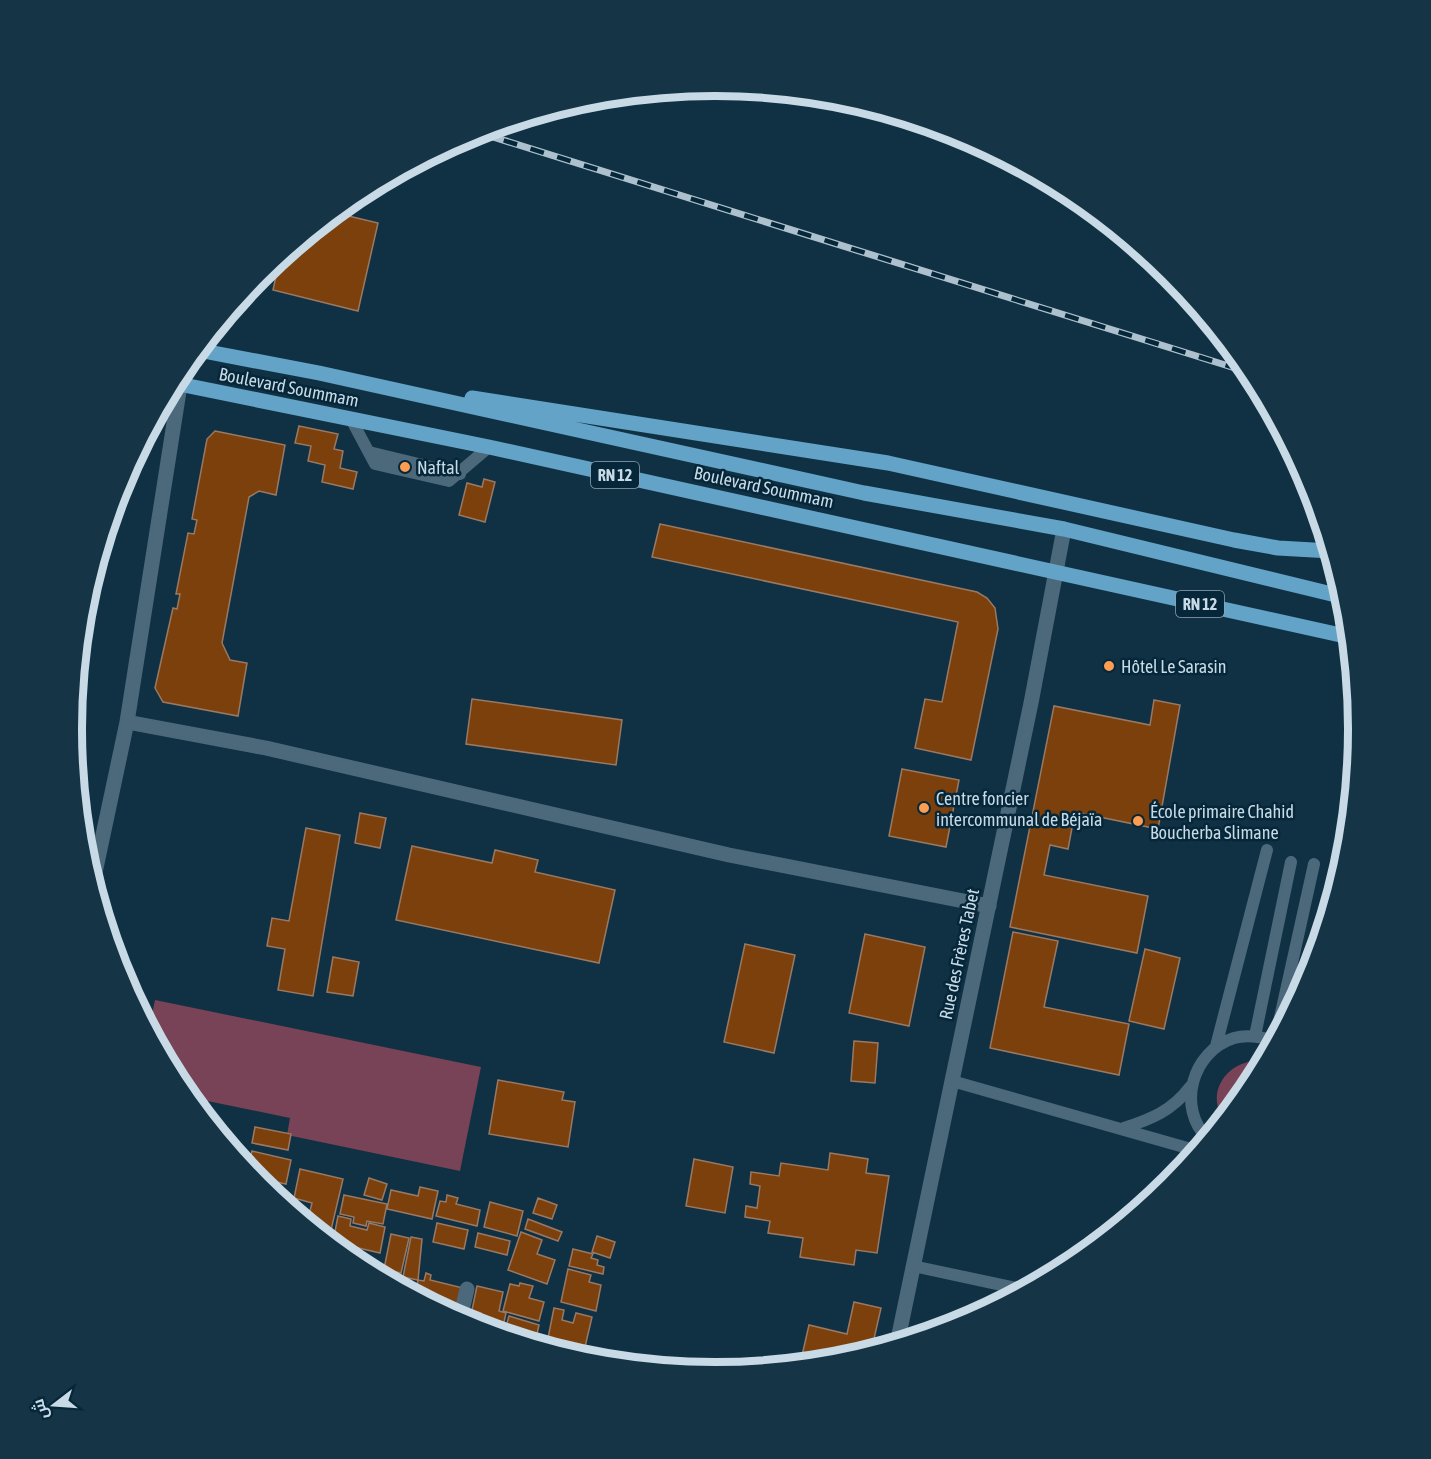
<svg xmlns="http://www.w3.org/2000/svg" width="1431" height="1459" viewBox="0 0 1431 1459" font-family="'Asap Condensed',Cairo,sans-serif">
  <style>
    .green { fill: #784257 }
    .building { fill: #7b400b; stroke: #997964; stroke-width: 1.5 }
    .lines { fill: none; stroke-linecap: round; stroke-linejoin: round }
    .service { stroke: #4b697b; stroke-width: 12 }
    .minor { stroke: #4b697b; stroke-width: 15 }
    .tertiary { stroke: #4b697b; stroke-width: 15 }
    .primary { stroke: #63a3c8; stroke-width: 15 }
    .trunk { stroke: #67aed8; stroke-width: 16 }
    .rail-casing { stroke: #acc0cd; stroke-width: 7 }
    .rail { stroke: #052739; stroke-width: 4.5; stroke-dasharray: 14; stroke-linecap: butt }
    .poi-dot { fill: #fc9d54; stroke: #052739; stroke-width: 2 }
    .labels { text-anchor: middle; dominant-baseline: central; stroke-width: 5; stroke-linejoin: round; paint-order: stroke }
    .shield { fill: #052739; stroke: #8ea4b2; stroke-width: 1.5 }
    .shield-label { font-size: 16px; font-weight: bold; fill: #c8dae6 }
    .street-label { font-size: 18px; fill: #c8dae6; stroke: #052739 }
    .poi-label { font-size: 18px; fill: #c8dae6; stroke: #052739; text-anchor: start }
    .rim { fill: none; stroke: #c8dae6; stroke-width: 8 }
  </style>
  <rect width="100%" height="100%" fill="#103143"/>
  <path class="green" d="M155 1000 481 1067 460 1171 287 1135 290 1118 188 1097 180 1087 149 1029Z
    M1252 1061 1263 1063 1250 1087 1224 1120C1206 1094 1224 1066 1252 1061Z"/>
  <path class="building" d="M336 213 378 223 358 311 273 290 280 258Z
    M299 426 338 434 334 449 343 451 340 468 357 472 353 489 322 482 325 465 308 461 311 446 295 443Z
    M215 431 285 445 276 495 259 491 249 497 222 643 230 660 247 663 238 716 163 702 155 688 173 608 177 609 180 594H176L188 533 194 534 197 520 192 519 207 439Z
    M484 479 495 482 485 522 459 515 467 483 482 487Z
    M660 524 977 592 987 598 995 608 998 629 971 760 915 748 925 699 942 702 958 622 652 557Z
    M472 699 622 720 616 765 466 744Z
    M1154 700 1180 705 1158 829 1075 812 1068 849 1050 845 1044 875 1148 896 1137 953 1010 927 1054 706 1150 725Z
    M902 769 959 780 946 847 889 836Z
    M360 813 386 818 380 848 355 843Z
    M306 828 340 835 313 996 278 990 285 949 267 946 272 918 289 921Z
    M412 846 492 863 495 850 538 860 535 872 615 890 599 963 396 920Z
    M1013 932 1058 941 1044 1007 1129 1024 1119 1075 990 1048Z
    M865 934 925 947 909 1026 849 1013Z
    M745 944 795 955 774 1053 724 1042Z
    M1145 949 1180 958 1164 1029 1129 1021Z
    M333 957 359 962 353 996 327 992Z
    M854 1041 878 1043 875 1083 851 1081Z
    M498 1080 564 1092 562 1100 575 1102 568 1147 489 1134Z
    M255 1127 291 1134 288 1150 252 1143Z
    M252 1151 291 1160 286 1184 263 1179 260 1184 248 1170Z
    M830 1153 868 1159 866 1173 889 1176 877 1253 856 1250 854 1265 800 1257 803 1238 768 1233 770 1221 745 1217 746 1206 757 1208 760 1186 750 1184 751 1172 779 1176 781 1163 828 1170Z
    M694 1159 733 1167 725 1213 686 1206Z
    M300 1169 343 1179 331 1230 307 1223 312 1203 294 1198Z
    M369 1178 387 1184 382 1200 364 1195Z
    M420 1187 438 1191 432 1219 387 1209 391 1190 418 1196Z
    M344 1195 387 1204 383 1224 367 1221 366 1226 353 1223 354 1217 340 1214Z
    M447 1195 458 1198 456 1204 480 1210 477 1226 436 1216 440 1201 446 1202Z
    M538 1198 557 1205 552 1219 533 1213Z
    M490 1202 523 1211 517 1236 484 1227Z
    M338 1216 351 1219 350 1226 367 1230 369 1223 385 1227 380 1253 333 1242Z
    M528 1219 562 1232 558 1241 525 1229Z
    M437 1223 468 1230 464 1249 433 1242Z
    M521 1232 542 1240 537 1254 555 1260 547 1284 508 1270Z
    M478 1233 510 1241 507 1255 475 1247Z
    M391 1234 409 1238 401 1273 384 1269Z
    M597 1236 615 1242 610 1258 592 1252Z
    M411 1237 422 1239 418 1280 403 1277Z
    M573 1249 593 1254 591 1258 598 1260 597 1265 604 1267 603 1274 569 1266Z
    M568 1269 591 1275 589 1282 601 1285 596 1311 561 1302Z
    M426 1273 431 1275 430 1280 463 1288 458 1308 426 1301 415 1295 418 1280 424 1281Z
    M520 1283 533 1286 529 1298 544 1302 539 1321 503 1311 510 1284 519 1286Z
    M477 1286 503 1292 499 1311 506 1313 502 1331 478 1325 481 1313 472 1310Z
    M854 1302 881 1308 871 1352 841 1361 816 1363 801 1360 809 1325 847 1334Z
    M554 1308 564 1310 562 1320 573 1323 576 1313 592 1317 585 1347 548 1338Z
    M509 1316 539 1325 537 1334 522 1330 521 1335 505 1330Z"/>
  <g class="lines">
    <path class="service" d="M351 419 375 464 449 481 489 447
      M369 452 460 474
      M1320 942 1341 863
      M1255 1036 1291 862
      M1275 1040 1314 864
      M1216 1046 1267 850
      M952 1081 1198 1151
      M1124 1128C1151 1119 1172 1111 1190 1087
      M1208 1139C1176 1108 1192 1051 1234 1038 1248 1034 1262 1037 1275 1041
      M913 1266 1025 1290"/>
    <path class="minor" d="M180 385 127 722 266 748 729 855 989 906
      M93 882 127 722
      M460 1319 467 1289"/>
    <path class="tertiary" d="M897 1344 1031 703 1064 529"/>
    <path class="primary" d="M198 350 319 373 864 493 1064 529 1344 597
      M174 383 489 447 1345 636
      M472 398 888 463 1234 540 1278 548 1331 551"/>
    <path class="trunk" d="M1345 636 1350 637"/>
    <defs>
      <path id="rail" d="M477 132 1251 373"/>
    </defs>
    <use href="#rail" class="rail-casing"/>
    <use href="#rail" class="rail"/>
  </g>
  <g class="poi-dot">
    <circle cx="405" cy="467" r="6"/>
    <circle cx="1109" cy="666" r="6"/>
    <circle cx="924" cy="808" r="6"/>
    <circle cx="1138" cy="821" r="6"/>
  </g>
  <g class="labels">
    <g class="shield">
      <rect x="591" y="462" width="48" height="26" rx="4.5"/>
      <rect x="1176" y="591" width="48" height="26" rx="4.5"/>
    </g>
    <g class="shield-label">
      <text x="615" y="475">RN 12</text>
      <text x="1200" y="604">RN 12</text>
    </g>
    <g class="street-label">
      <text transform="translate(289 387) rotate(11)">Boulevard Soummam</text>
      <text transform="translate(764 487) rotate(12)">Boulevard Soummam</text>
      <text transform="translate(959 954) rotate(-78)">Rue des Frères Tabet</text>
    </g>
    <g class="poi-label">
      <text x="417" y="467">Naftal</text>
      <text x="1121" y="666">Hôtel Le Sarasin</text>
      <text x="936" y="798">Centre foncier<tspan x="936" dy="21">intercommunal de Béjaïa</tspan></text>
      <text x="1150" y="811">École primaire Chahid<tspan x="1150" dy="21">Boucherba Slimane</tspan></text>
    </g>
  </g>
  <path d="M0 0H1431V1459H0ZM82 729a633 633 0 1 1 1266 0a633 633 0 1 1-1266 0Z" fill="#153547" fill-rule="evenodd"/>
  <path class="rim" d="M82 729a633 633 0 1 1 1266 0a633 633 0 1 1-1266 0Z"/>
  <g transform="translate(54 1405) rotate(253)" stroke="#052739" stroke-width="4.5" paint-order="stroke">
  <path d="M0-4.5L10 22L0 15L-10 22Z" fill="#c8dae6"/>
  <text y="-9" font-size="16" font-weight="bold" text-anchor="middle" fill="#c8dae6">ش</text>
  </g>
</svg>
